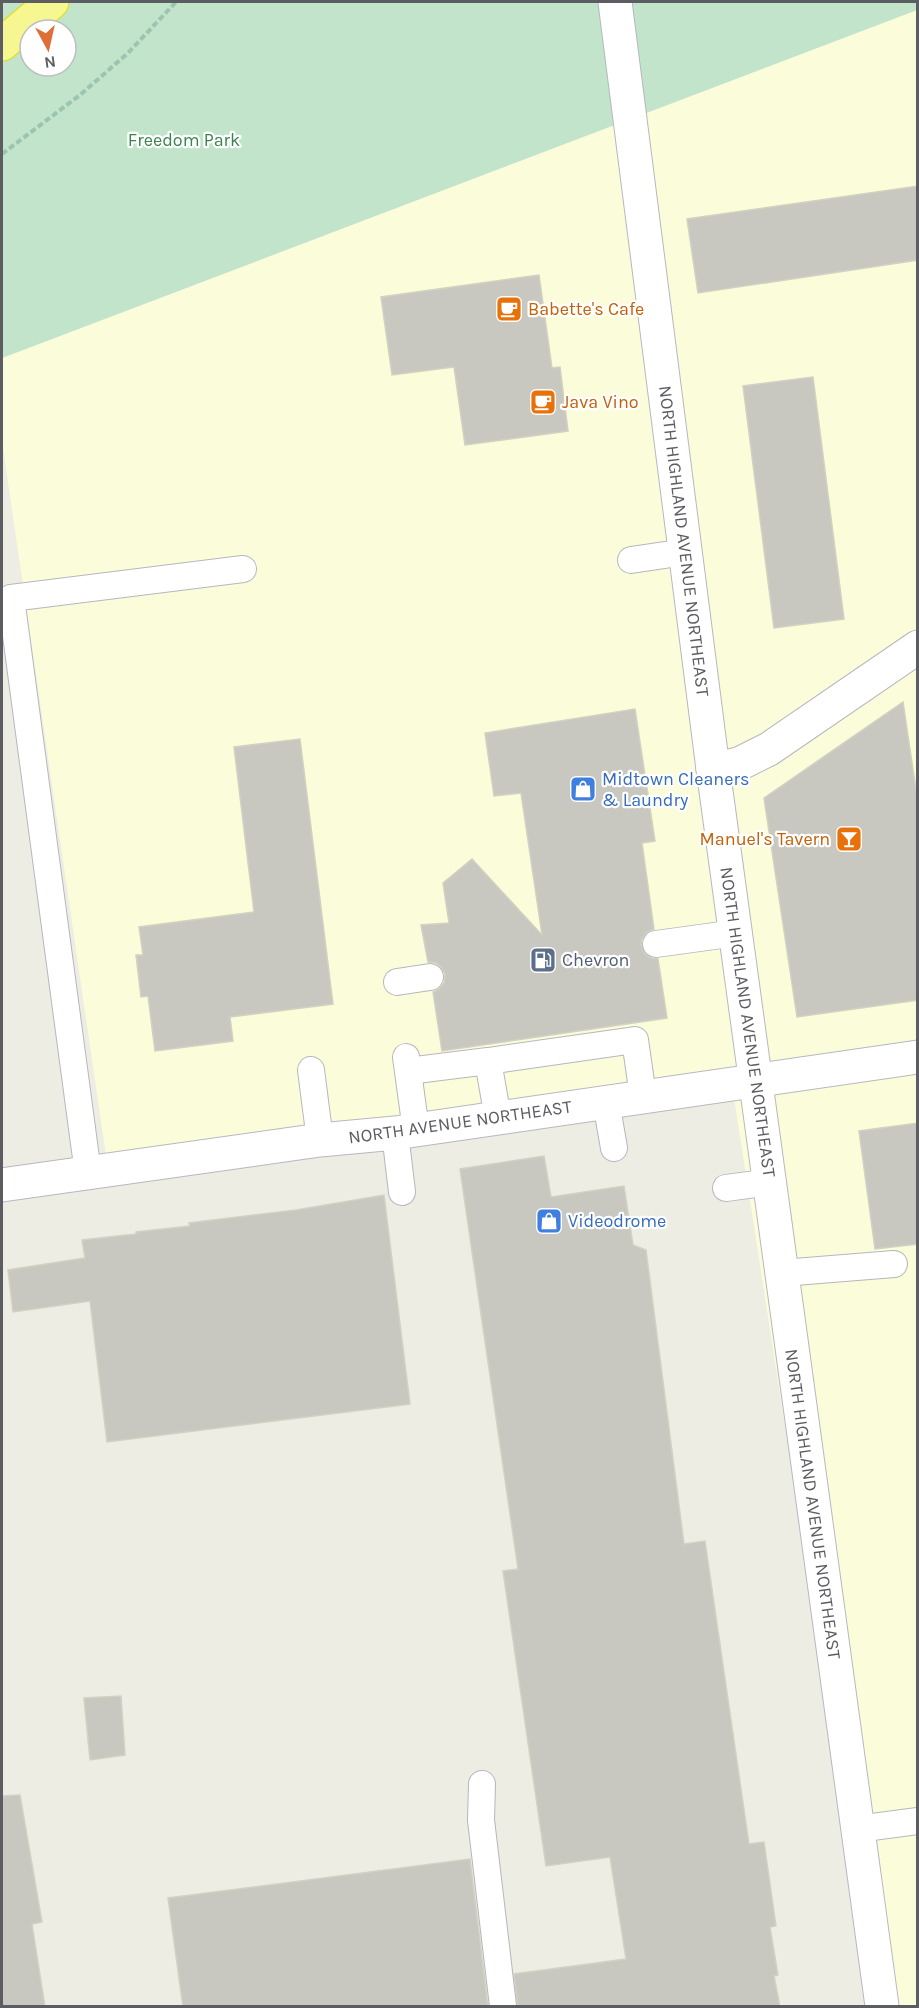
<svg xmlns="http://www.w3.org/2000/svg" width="919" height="2008" viewBox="0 0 919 2008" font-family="Karla,sans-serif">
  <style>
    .commercial { fill: #fbfcda }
    .green { fill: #c1e4ca; fill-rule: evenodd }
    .building { fill: #c9c8c0; stroke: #d2d1c2; stroke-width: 1.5 }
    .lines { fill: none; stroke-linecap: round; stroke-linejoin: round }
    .lane-casing { stroke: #b6b7bd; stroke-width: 28 }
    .street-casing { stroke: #b6b7bd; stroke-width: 35 }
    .secondary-casing { stroke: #b7b8bf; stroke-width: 35 }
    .highway-casing { stroke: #e5d90c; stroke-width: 35 }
    .path { stroke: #9bc4b1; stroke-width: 4; stroke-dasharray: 6 3; stroke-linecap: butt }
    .lane { stroke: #fff; stroke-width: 26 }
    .street { stroke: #fff; stroke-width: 33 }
    .secondary { stroke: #fff; stroke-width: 33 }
    .highway { stroke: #f7f791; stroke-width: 33 }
    .labels { text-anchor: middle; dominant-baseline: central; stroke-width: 4.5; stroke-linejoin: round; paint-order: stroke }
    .park-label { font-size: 18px; fill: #3a8450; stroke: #fff }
    .food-label { font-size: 18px; fill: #c56008; stroke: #fff; text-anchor: start }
    .street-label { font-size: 18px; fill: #5c5d63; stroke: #fff }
    .shop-label { font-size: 18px; fill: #366cbe; stroke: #fff; text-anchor: start }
    .service-label { font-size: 18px; fill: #4e5e75; stroke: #fff; text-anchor: start }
  </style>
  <rect width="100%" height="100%" fill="#edede4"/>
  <path class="commercial" d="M917 10V2006H875L732 1085 108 1170 2 441V358Z"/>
  <path class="green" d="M2 2H917V10L2 358ZM30 30H66V66H30Z"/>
  <path class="building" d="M918 186V260L698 293 687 219Z
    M539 275 552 368 560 367 568 431 465 445 454 367 392 375 381 297Z
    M813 377 844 619 774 628 743 386Z
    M903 702 918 803V1000L797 1017 764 798Z
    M635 709 655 841 642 843 654 929 646 933 642 939 641 945 645 954 651 958 658 959 667 1018 442 1051 433 992 439 989 444 983 445 974 441 967 436 963 428 962 421 925 449 923 443 883 472 859 542 935 521 793 494 796 485 733Z
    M300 739 333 1004 230 1017 233 1041 155 1051 148 996 141 997 136 955H143L139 927 254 912 234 747Z
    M918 1123V1244L875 1249 859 1131Z
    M544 1156 551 1197 624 1186 633 1245 646 1250 684 1544 705 1541 749 1844 764 1842 776 1926 770 1927 778 1975 774 1976 780 2007H518L514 1974 626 1959 610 1857 546 1866 503 1571 518 1569 460 1169Z
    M384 1195 410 1404 107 1442 90 1301 13 1312 8 1270 85 1258 82 1240 136 1234V1232L190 1226 189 1223 296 1210Z
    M121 1696 125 1755 90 1760 84 1698Z
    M20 1795 42 1922 32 1924 45 2007H2V1796Z
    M470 1859 488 2007H183L168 1898Z"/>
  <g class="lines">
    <defs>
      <path id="lane" d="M631 560 685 552
        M656 944 736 933
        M397 982 430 977
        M406 1057 416 1130
        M311 1070 320 1140
        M408 1071 488 1061
        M606 1102 614 1148
        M498 1118 488 1061 635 1040 643 1096
        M395 1133 402 1192
        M88 1173 11 598 243 569
        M726 1188 770 1182
        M782 1273 894 1264
        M482 1784 481 1820 503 2006
        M857 1829 918 1821"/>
      <path id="street" d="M713 769 739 764 769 749 918 647"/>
      <path id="secondary" d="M615 2 713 769 882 2006
        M2 1185 320 1140 395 1133 918 1057"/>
      <path id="highway" d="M2 44 52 2"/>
    </defs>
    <use href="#lane" class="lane-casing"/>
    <use href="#street" class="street-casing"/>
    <use href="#secondary" class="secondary-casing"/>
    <use href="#highway" class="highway-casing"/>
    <path class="path" d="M2 154 80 95 128 53 176 2"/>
    <use href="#lane" class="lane"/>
    <use href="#street" class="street"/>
    <use href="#secondary" class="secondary"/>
    <use href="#highway" class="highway"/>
  </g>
  <defs>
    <symbol id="cafe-square" viewBox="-11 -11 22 22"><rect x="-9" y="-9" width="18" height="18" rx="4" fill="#e8710a" stroke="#fff"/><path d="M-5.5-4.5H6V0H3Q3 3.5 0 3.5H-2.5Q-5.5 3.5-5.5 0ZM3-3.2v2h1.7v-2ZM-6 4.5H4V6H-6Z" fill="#fff"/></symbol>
    <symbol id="shop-square" viewBox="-11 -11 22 22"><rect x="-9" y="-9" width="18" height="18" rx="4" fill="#3f7fe0" stroke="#fff"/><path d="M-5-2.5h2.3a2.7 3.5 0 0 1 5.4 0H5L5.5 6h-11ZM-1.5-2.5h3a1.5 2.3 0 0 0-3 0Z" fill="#fff"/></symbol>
    <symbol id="bar-square" viewBox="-11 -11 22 22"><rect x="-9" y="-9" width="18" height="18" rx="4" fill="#e8710a" stroke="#fff"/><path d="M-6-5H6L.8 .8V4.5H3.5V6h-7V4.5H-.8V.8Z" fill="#fff"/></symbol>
    <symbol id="fuel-square" viewBox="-11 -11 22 22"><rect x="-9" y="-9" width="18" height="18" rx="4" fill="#5c6f8a" stroke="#fff"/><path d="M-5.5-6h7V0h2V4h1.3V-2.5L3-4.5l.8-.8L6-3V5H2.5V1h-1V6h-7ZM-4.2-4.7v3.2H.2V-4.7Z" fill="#fff"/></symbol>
  </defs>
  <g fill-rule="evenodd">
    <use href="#cafe-square" x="494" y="294" width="30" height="30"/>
    <use href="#cafe-square" x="528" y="387" width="30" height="30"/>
    <use href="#shop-square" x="568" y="774" width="30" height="30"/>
    <use href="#bar-square" x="834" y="824" width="30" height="30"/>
    <use href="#fuel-square" x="528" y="945" width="30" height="30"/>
    <use href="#shop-square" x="534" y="1206" width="30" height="30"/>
  </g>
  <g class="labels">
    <g class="park-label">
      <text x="184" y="140">Freedom Park</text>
    </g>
    <g class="food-label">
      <text x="528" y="309">Babette's Cafe</text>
      <text x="562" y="402">Java Vino</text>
      <text x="830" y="839" text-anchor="end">Manuel's Tavern</text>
    </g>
    <g class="street-label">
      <text transform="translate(684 541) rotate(83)">NORTH HIGHLAND AVENUE NORTHEAST</text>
      <text transform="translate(748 1022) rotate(82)">NORTH HIGHLAND AVENUE NORTHEAST</text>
      <text transform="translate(460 1122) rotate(-8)">NORTH AVENUE NORTHEAST</text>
      <text transform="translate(813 1504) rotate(82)">NORTH HIGHLAND AVENUE NORTHEAST</text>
    </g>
    <g class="shop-label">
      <text x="602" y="779">Midtown Cleaners<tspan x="602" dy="21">&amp; Laundry</tspan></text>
      <text x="568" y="1221">Videodrome</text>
    </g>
    <g class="service-label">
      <text x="562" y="960">Chevron</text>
    </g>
  </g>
  <rect width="919" height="2008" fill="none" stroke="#5c5d63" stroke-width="6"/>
  <g transform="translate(48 48) rotate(172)"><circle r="28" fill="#ffffff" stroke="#bebec1" stroke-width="1.5"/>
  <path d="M0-4.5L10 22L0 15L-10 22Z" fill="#e06f37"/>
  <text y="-9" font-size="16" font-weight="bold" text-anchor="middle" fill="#5c5d63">N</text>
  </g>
</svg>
